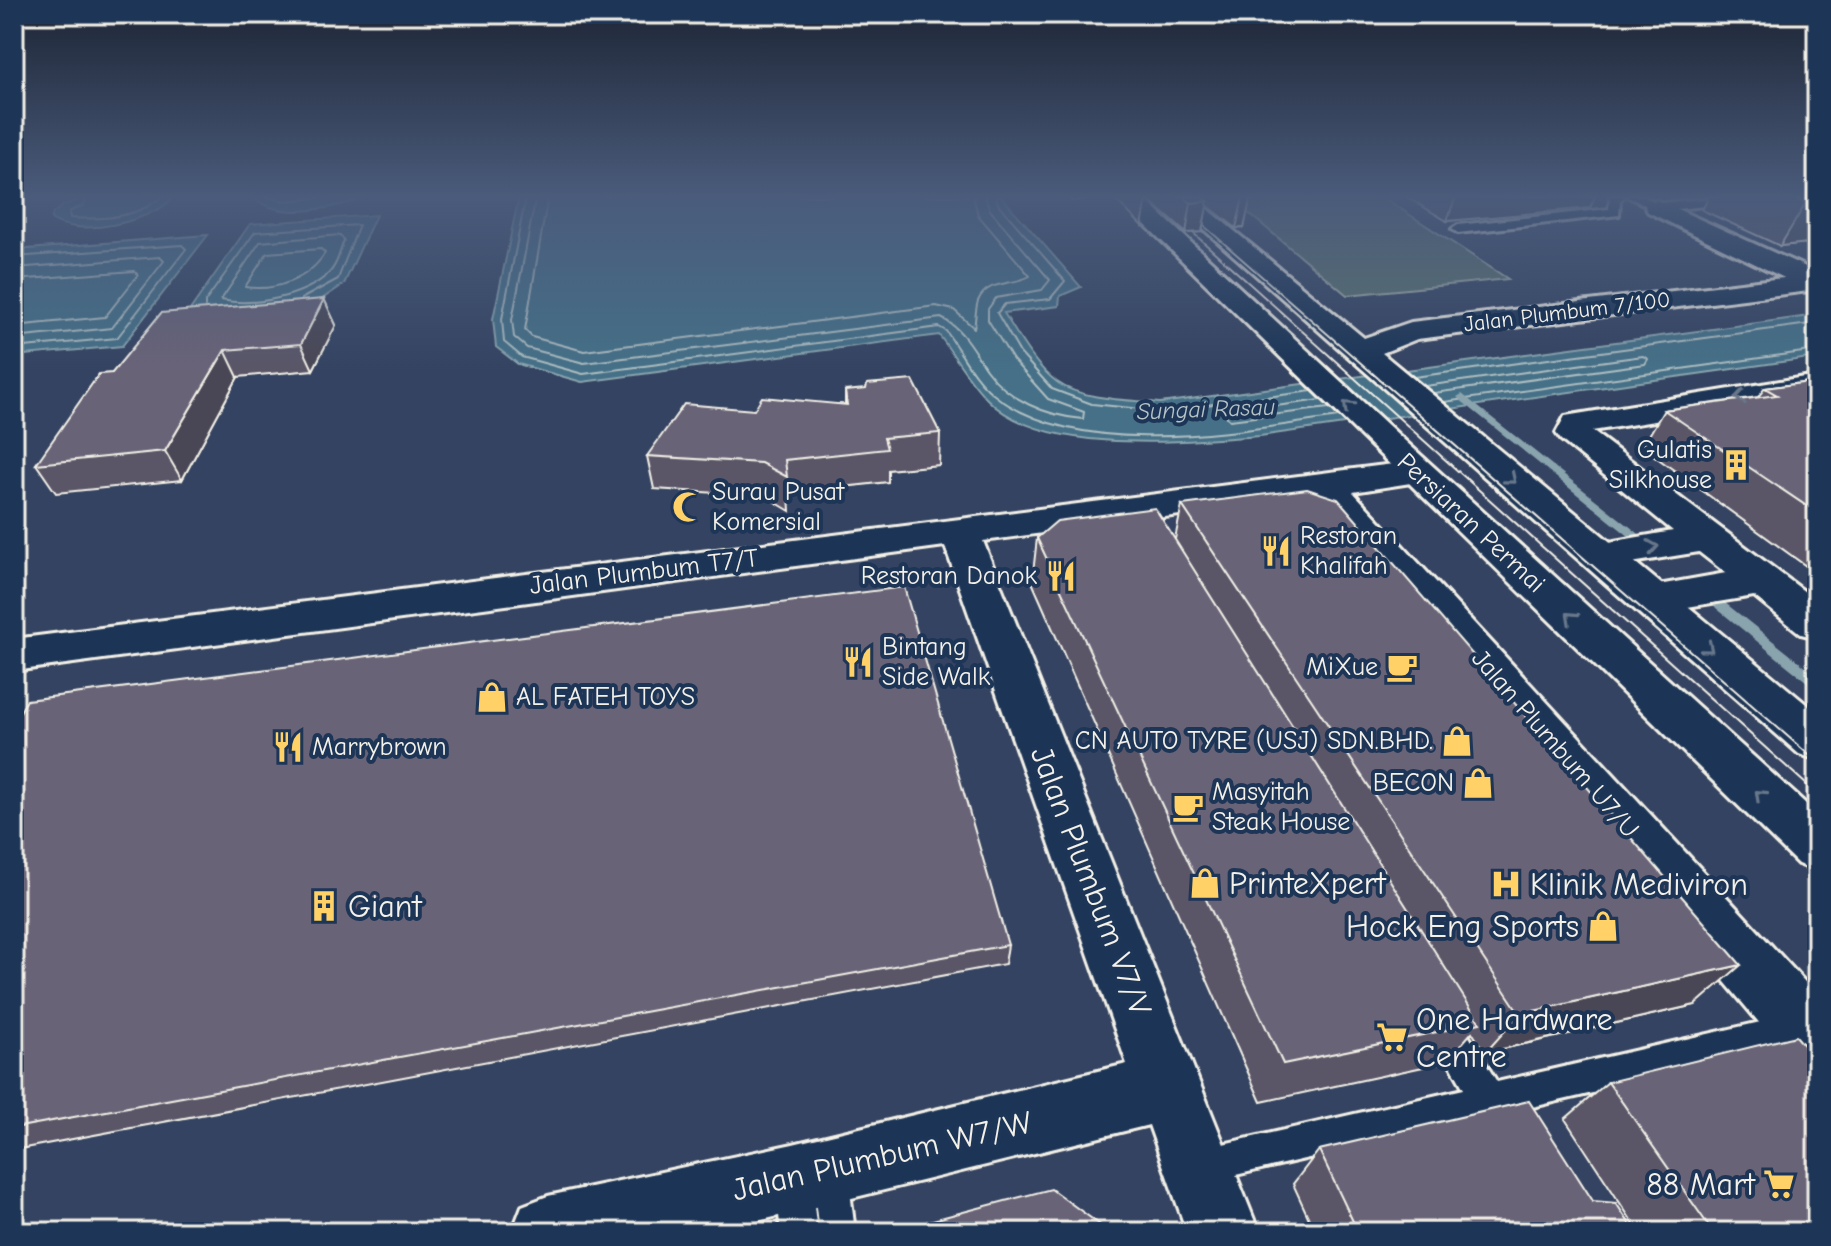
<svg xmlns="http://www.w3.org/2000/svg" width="1831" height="1246" viewBox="0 0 1831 1246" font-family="'Comic Neue',sans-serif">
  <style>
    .green { fill: #5a726e; stroke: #a7b2ab; stroke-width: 2 }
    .water { fill: #447087; stroke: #8aa4ae; stroke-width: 2 }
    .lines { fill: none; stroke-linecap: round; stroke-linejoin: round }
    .shore { stroke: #aebdc1; stroke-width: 2 }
    .stream { fill: #8aa4ae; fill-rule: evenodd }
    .lane-casing { stroke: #f4f1e8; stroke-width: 6 }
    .street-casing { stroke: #f4f1e8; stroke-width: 6 }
    .secondary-casing { stroke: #f4f1e8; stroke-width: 6 }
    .lane { fill: #1d3557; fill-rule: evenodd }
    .street { fill: #1d3557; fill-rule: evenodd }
    .secondary { fill: #1d3557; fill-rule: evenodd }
    .tram { stroke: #f4f1e8; stroke-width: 2 }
    .wall { fill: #5a5667; stroke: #f4f1e8; stroke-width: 2 }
    .shaded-wall { fill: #4a4654; stroke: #f4f1e8; stroke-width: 2 }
    .building { fill: #696478; stroke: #f4f1e8; stroke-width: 2 }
    .oneway { stroke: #68778a }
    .labels { text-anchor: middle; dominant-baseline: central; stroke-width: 8; stroke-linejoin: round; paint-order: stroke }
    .far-street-label { font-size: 22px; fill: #f4f1e8; stroke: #1d3557 }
    .far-water-label { font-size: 24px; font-style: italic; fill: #b6c4c6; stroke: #1d3557 }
    .poi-label { font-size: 26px; fill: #f4f1e8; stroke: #1d3557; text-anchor: start }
    .street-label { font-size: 26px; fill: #f4f1e8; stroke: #1d3557 }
    .near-street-label { font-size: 32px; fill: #f4f1e8; stroke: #1d3557 }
    .near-poi-label { font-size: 32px; fill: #f4f1e8; stroke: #1d3557; text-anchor: start }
  </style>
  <rect width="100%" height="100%" fill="#344361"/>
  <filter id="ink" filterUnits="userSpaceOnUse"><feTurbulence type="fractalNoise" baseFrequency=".0125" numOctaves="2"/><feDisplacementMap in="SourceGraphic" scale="16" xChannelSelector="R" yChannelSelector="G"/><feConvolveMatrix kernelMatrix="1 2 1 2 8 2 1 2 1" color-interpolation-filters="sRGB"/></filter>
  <g filter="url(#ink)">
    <path class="green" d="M1314 196H1381L1508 279 1347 295 1235 202Z"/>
    <path class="water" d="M91 196H168L171 200C148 222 79 238 51 219L53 213 64 205Z
      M256 196H368C338 208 282 221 255 199Z
      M519 196H1001L1081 287 1060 296 1059 306 1004 313C1019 337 1034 365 1057 382 1081 400 1131 400 1160 403L1817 315V357L1260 436C1187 441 1042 457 987 399 969 381 955 356 939 335L582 382 518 364 496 347 493 319Z
      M376 215 344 284 316 303 206 317 190 310 250 224Z
      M208 235 122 346 14 356 15 250Z"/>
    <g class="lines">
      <path class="shore" d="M87 196 84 205 69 212 70 218C100 220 139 218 162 196
        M263 196 284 201 342 196
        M526 196 502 319 504 342 522 357 583 374 939 327 946 331C961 352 973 378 993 394 1077 462 1240 431 1338 417
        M536 196 512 320 514 337 527 348 584 363 941 318C963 328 973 350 986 369 1008 400 1046 416 1083 419L1084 412 1048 399 1013 360 988 320V309L996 298 1042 290 1050 280 990 210 985 196
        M548 196 525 330 532 337 584 351 936 306 954 310 974 328C976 319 975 310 978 301 987 279 1013 286 1030 276L978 215 973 196
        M996 196 998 204 1065 281 1050 299 1005 304 997 313 1020 353 1052 389 1092 404 1161 411 1312 391
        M340 235 344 240C340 251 337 266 328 274 304 297 252 307 221 300L260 242Z
        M321 249 325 253C309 279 275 292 245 287L267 253Z
        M14 257 182 245 186 249 117 338 14 348
        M14 268 160 257 164 261 112 328 14 338
        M14 280 134 271 138 275 105 317 14 326
        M205 307V302L255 232 359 225 338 279 301 299
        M1414 377 1817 323
        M1425 386 1643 356 1648 359 1645 364 1434 393
        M1321 400 1230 412 1226 416 1230 420 1329 408
        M1444 402 1817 350"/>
      <path class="stream" d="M1462 394 1638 533 1639 535 1638 537H1630L1459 399 1457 397Z
        M1720 601 1724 602 1817 676V688L1812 686 1716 608 1714 605Z"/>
      <defs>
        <path id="lane" d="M1610 196H1625L1620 200 1619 215 1458 233 1452 229 1458 225 1609 209Z
          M1627 196H1642L1659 203 1731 196 1739 199 1733 203 1657 211Z
          M1443 1008 1454 1012 1497 1082 1800 1013 1811 1018 1816 1029 1811 1040 1800 1045 1515 1111 1527 1134 1522 1146 1510 1151 1498 1146 1482 1118 1201 1183 1189 1178 1184 1166 1189 1154 1201 1149 1464 1089 1427 1023 1432 1012Z
          M830 1157 842 1163 848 1175 855 1232H819L812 1175 818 1163Z
          M793 1163 805 1169 811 1181 817 1232H781L775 1181 781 1169Z"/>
        <path id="street" d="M1657 200 1817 272V290L1805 288 1648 212 1645 207 1648 202Z
          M1817 375V395L1592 431 1817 601V638L1801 634 1754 596 1651 613 1636 609 1630 599 1636 589 1726 573 1699 552 1600 568 1586 564 1580 555 1586 546 1673 531 1561 440 1556 433 1565 416Z
          M1417 461 1430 464 1435 472 1430 480 1353 492 1817 995V1074L1794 1064 1317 497 983 541 1259 1232H1187L1149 1125 713 1232H512L522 1206 548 1196 793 1144 1127 1064 945 546 14 671V639Z"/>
        <path id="secondary" d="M1116 196H1141L1404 440 1817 814V871L1798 864Z
          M1166 196H1192L1364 338 1411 322 1817 274V290L1417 339 1382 353 1817 713V760L1799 754Z"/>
      </defs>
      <use href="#lane" class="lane-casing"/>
      <use href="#street" class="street-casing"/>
      <use href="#secondary" class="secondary-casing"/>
      <use href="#lane" class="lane"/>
      <use href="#street" class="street"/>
      <use href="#secondary" class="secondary"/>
      <path class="tram" d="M1152 196 1817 794
        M1187 211 1817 762"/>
    </g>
    <path class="wall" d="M1067 196H1294L1250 200 1244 228H1236L1207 205 1202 232 1186 233 1147 198 1142 226 1113 197 1071 201Z
      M1405 196H1595L1590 208 1447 221Z
      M1709 196H1817V242L1780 246 1702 210Z
      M324 299 336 325 313 370 238 377 182 480 56 493 36 464 112 373Z
      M1817 381V574L1642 447 1664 410 1758 397 1765 388Z
      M845 391 940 433 939 465 888 470V482L789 493 790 511 765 496 654 489 647 456 754 410 845 404Z
      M1182 505 1695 1005 1485 1053 1472 1032 1446 1062 1261 1102 1032 582 1037 538 1175 539Z
      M14 722 1008 945 1005 964 14 1150Z
      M1608 1082 1817 1232H1639L1565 1119Z
      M1319 1150 1593 1201 1635 1232H1315L1293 1184Z"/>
    <path class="shaded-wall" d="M1072 196H1113V197L1071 201Z
      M1240 196H1294L1250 200 1244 228H1236L1243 198Z
      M1456 196H1595L1590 208 1447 221Z
      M1208 201 1202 232 1186 233 1191 203Z
      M1817 202V242L1780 246 1806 203Z
      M324 299 336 325 313 370 301 344Z
      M225 350 238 377 182 480 165 451Z
      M1741 965 1695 1005 1485 1053 1520 1014Z"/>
    <path class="building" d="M1183 196H1202L1208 201 1191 203Z
      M1787 196H1817V202L1806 203Z
      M324 299 301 344 225 350 165 451 36 464 99 374 112 373 161 313Z
      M913 380 940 433 884 438 887 449 785 460 787 477 761 463 647 456 684 404 754 410 762 397 847 405 845 391 866 389 867 384Z
      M1817 381V513L1664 410 1777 395 1765 388Z
      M1307 489 1338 499 1741 965 1520 1014 1182 505Z
      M1155 508 1480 1023 1283 1064 1037 538 1057 521Z
      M904 587 1008 945 14 1128V722L27 700Z
      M1796 1036 1817 1060V1232H1713L1608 1082Z
      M1529 1101 1593 1201 1616 1203 1635 1232H1358L1319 1150Z
      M1051 1189 1110 1232H887Z"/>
    <defs><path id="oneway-chevron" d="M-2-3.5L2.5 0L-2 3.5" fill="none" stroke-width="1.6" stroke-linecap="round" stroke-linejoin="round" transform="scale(2)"/></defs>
    <g class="oneway">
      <use href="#oneway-chevron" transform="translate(1740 397) rotate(171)"/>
      <use href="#oneway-chevron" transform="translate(1348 406) rotate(-136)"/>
      <use href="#oneway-chevron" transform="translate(1511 479) rotate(40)"/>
      <use href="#oneway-chevron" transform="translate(1653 547) rotate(-9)"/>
      <use href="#oneway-chevron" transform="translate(1571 617) rotate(-137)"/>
      <use href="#oneway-chevron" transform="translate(1708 648) rotate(40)"/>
      <use href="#oneway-chevron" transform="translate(1760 795) rotate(-137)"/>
    </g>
  </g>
  <linearGradient id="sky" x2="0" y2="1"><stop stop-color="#1d2535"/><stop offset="0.53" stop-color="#4a5b7b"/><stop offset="1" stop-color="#4a5b7b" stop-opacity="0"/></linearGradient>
  <rect width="1831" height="370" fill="url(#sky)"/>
  <defs>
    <symbol id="building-bare" viewBox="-9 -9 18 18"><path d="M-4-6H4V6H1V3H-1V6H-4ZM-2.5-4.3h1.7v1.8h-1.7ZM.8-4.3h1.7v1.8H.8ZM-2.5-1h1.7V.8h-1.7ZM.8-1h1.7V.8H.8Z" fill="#ffd166" stroke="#1d3557" stroke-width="2.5" paint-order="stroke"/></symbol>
    <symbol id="mosque-bare" viewBox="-9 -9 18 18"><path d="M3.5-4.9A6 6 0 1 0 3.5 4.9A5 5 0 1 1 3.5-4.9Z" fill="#ffd166" stroke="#1d3557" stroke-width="2.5" paint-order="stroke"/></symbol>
    <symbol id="restaurant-bare" viewBox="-9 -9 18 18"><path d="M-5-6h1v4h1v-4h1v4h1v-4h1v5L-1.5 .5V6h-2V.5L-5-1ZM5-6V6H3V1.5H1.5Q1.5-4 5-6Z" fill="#ffd166" stroke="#1d3557" stroke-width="2.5" paint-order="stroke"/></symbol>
    <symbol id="cafe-bare" viewBox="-9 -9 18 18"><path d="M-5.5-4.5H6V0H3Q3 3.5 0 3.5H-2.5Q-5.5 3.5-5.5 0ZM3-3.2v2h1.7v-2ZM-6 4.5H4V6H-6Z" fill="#ffd166" stroke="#1d3557" stroke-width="2.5" paint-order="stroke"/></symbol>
    <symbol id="shop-bare" viewBox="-9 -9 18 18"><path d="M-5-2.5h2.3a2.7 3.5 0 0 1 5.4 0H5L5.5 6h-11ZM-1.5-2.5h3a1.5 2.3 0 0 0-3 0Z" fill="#ffd166" stroke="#1d3557" stroke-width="2.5" paint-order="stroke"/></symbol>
    <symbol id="hospital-bare" viewBox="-9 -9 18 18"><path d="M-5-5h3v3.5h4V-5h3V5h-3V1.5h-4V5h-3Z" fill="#ffd166" stroke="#1d3557" stroke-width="2.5" paint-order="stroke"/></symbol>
    <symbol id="supermarket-bare" viewBox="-9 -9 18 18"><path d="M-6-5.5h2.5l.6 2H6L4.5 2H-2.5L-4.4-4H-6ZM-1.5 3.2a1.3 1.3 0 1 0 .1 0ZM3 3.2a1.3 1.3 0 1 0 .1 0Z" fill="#ffd166" stroke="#1d3557" stroke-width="2.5" paint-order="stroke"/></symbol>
  </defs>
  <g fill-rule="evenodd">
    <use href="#building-bare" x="1714" y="443" width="44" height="44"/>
    <use href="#mosque-bare" x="666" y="485" width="44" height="44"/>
    <use href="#restaurant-bare" x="1254" y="529" width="44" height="44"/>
    <use href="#restaurant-bare" x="1039" y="554" width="44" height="44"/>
    <use href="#restaurant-bare" x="836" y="640" width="44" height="44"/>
    <use href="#cafe-bare" x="1380" y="645" width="44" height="44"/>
    <use href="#shop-bare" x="470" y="675" width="44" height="44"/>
    <use href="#shop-bare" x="1435" y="719" width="44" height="44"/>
    <use href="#restaurant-bare" x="266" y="725" width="44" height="44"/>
    <use href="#shop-bare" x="1456" y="761" width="44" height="44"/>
    <use href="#cafe-bare" x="1166" y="785" width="44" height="44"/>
    <use href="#shop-bare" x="1183" y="861" width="44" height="44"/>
    <use href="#hospital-bare" x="1484" y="862" width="44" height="44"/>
    <use href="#building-bare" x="302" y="884" width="44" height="44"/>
    <use href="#shop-bare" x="1581" y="904" width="44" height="44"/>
    <use href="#supermarket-bare" x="1370" y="1015" width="44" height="44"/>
    <use href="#supermarket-bare" x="1757" y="1162" width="44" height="44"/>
  </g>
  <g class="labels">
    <g class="far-street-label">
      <text transform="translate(1567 312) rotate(-7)">Jalan Plumbum 7/100</text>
    </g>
    <g class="far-water-label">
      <text transform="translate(1206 409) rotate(-2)">Sungai Rasau</text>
    </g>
    <g class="poi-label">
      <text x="1712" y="450" text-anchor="end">Gulatis<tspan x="1712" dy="30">Silkhouse</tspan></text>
      <text x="712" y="492">Surau Pusat<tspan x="712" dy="30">Komersial</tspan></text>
      <text x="1300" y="536">Restoran<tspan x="1300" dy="30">Khalifah</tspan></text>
      <text x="1037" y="576" text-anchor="end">Restoran Danok</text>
      <text x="882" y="647">Bintang<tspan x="882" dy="30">Side Walk</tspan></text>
      <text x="1378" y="667" text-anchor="end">MiXue</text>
      <text x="516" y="697">AL FATEH TOYS</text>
      <text x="1433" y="741" text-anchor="end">CN AUTO TYRE (USJ) SDN.BHD.</text>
      <text x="312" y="747">Marrybrown</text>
      <text x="1454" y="783" text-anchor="end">BECON</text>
      <text x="1212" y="792">Masyitah<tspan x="1212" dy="30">Steak House</tspan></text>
    </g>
    <g class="street-label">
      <text transform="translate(1471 523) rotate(43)">Persiaran Permai</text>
      <text transform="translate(644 572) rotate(-7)">Jalan Plumbum T7/T</text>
      <text transform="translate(1555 744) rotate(49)">Jalan Plumbum U7/U</text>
    </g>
    <g class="near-street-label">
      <text transform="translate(1091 881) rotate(69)">Jalan Plumbum V7/V</text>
      <text transform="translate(882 1156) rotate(-13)">Jalan Plumbum W7/W</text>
    </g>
    <g class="near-poi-label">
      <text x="1229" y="883">PrinteXpert</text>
      <text x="1530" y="884">Klinik Mediviron</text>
      <text x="348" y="906">Giant</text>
      <text x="1579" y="926" text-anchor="end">Hock Eng Sports</text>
      <text x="1416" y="1019">One Hardware<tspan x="1416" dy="37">Centre</tspan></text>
      <text x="1755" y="1184" text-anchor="end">88 Mart</text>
    </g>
  </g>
  <rect width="1831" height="1246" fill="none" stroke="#1d3557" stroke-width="48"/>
  <rect x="24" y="24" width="1783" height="1198" fill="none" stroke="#f4f1e8" stroke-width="3" filter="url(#ink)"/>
</svg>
